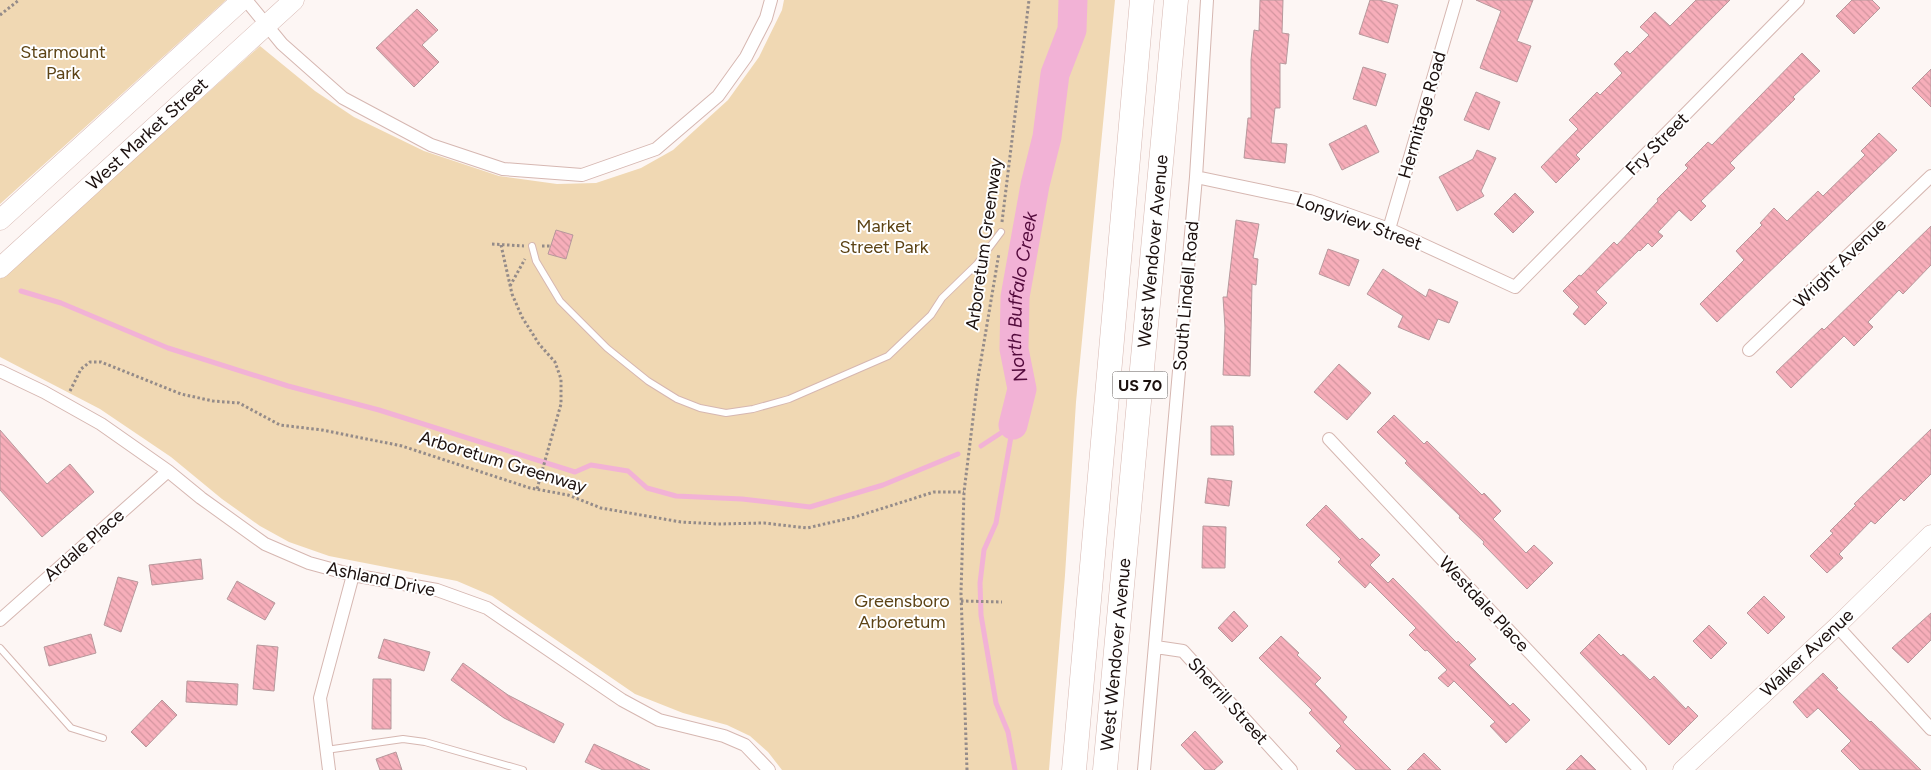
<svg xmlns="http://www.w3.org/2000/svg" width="1931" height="770" viewBox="0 0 1931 770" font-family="Figtree,sans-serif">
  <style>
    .park { fill: #f0d8b3 }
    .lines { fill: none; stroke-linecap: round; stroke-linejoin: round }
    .stream { stroke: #f2b2d6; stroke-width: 5 }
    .river { stroke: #f2b2d6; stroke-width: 29 }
    .building { fill: url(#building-back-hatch); stroke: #b7989c }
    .lane-casing { stroke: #d6b7b1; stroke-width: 8 }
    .street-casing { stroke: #d6b7b1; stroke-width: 14 }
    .secondary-casing { stroke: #d6b7b1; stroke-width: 19 }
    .primary-casing { stroke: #d6b7b1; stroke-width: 21 }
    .highway-casing { stroke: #d6b7b1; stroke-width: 25 }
    .path { stroke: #948b89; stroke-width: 3; stroke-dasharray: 2.5 2.5; stroke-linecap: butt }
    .lane { stroke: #fff; stroke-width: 6 }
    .street { stroke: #fff; stroke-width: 12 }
    .secondary { stroke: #fff; stroke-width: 18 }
    .primary { stroke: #fff; stroke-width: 20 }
    .highway { stroke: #fff; stroke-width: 24 }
    .labels { text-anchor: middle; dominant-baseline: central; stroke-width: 4; stroke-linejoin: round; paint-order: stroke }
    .shield { fill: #fff; stroke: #5f5856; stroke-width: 1 }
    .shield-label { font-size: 16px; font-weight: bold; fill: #1b100e }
    .park-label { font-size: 18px; fill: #5c4315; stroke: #fff }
    .street-label { font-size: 18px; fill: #1b100e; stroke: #fff }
    .water-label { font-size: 19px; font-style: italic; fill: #530a3c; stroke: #fff }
  </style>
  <defs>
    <pattern id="building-back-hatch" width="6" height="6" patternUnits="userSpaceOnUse" patternTransform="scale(1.25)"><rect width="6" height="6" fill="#f7aeba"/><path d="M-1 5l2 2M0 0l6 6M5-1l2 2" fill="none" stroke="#d3959f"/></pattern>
  </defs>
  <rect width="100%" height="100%" fill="#fdf6f4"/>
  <path class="park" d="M0 0H226L0 204Z
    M784 0H1115L1076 402 1065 575 1049 770H782L768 752 750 736 727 725 683 713 635 694 492 596 457 581 329 556 289 542 260 526 222 499 171 457 100 409 0 357V279L260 46 315 91 354 117 424 151 499 176 557 184 596 183 641 168 673 150 728 100 759 57 782 10Z"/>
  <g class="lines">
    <path class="stream" d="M21 291 61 303 168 348 288 386 379 410 575 472 591 465 628 471 647 488 676 496 742 499 810 507 883 485 958 454
      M1013 425 996 523 984 550 980 583 981 615 996 703 1008 732 1015 770
      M981 446 1013 425"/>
    <path class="river" id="s1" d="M1013 425 1022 389 1014 349 1015 297 1035 185 1047 137 1055 74 1072 30 1073 0"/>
  </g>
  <path class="building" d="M1260 0H1283L1282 33 1289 34 1286 64 1280 63V108H1275L1271 143 1287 144 1285 163 1244 158 1248 118H1251V60L1254 30 1259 31Z
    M1370 0H1379L1398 5 1388 43 1359 34Z
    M1476 0H1533L1517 41 1531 46 1517 82 1480 68 1501 11Z
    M1696 0H1730L1576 155 1580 159 1556 183 1541 167 1578 129 1569 120 1597 92 1600 95 1622 73 1614 64 1627 51 1630 54 1649 35 1640 27 1655 12 1670 26Z
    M1852 0H1872L1880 8 1854 34 1836 16Z
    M417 9 438 30 422 45 439 62 414 87 376 48Z
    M1802 53 1820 71 1793 97 1795 99 1730 163 1735 168 1701 201 1706 206 1691 221 1679 210 1658 232 1663 236 1652 247 1648 243 1640 251 1639 250 1596 292 1607 303 1585 325 1573 314 1579 307 1563 291 1579 275 1581 276 1614 242 1617 245 1658 201 1657 199 1688 168 1685 165 1708 142 1712 145Z
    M1363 67 1386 74 1376 106 1353 99Z
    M1931 69V107L1912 88Z
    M1476 92 1500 102 1489 130 1464 120Z
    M1366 125 1379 152 1342 170 1329 144Z
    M1879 133 1897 150 1717 322 1700 304 1744 260 1736 251 1762 225 1760 223 1774 208 1787 221 1818 191 1823 196 1865 155 1861 151Z
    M1477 150 1496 158 1481 191 1484 196 1457 211 1439 177 1473 159Z
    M1515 193 1534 212 1513 233 1494 214Z
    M1236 220 1259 224 1253 258 1258 259 1256 285 1252 284 1250 376 1223 375 1225 328 1223 297H1227Z
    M1931 226V265L1903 294 1899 290 1868 322 1873 327 1854 346 1844 336 1791 388 1776 372 1822 328 1824 330Z
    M556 230 573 235 566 259 548 254Z
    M1328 249 1359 260 1349 286 1319 274Z
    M1383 269 1426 297 1429 289 1458 302 1449 323 1438 319 1429 340 1398 327 1403 316 1367 294Z
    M1339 364 1371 393 1347 420 1314 392Z
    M1394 415 1424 444 1427 441 1482 495 1484 493 1501 511 1493 519 1526 553 1534 545 1553 563 1527 589 1483 544 1484 542 1459 518 1460 516 1405 463 1407 461 1377 432Z
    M1211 426H1233L1234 455H1211Z
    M1931 429V474L1904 501 1901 498 1875 524 1871 521 1839 554 1843 558 1827 573 1810 556 1833 533 1830 531 1856 505 1854 504Z
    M0 430 47 484 70 464 94 492 42 537 0 490Z
    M1208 478 1232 481 1229 506 1205 503Z
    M1326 505 1360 540 1362 538 1380 555 1370 565 1388 583 1393 578 1457 643 1458 641 1476 659 1469 665 1510 706 1513 703 1530 720 1506 743 1490 726 1495 722 1454 681 1448 687 1438 678 1447 670 1427 650 1425 651 1409 635 1416 628 1370 582 1365 588 1338 562 1341 559 1306 525Z
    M1203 526 1226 527 1225 568H1202Z
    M201 559 203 579 152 585 149 565Z
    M118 577 138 582 121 632 104 625Z
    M237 581 275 603 265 620 227 599Z
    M1764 596 1785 617 1768 634 1747 613Z
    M1234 611 1248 626 1232 642 1218 628Z
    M1931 613V640L1908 663 1892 648Z
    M1709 625 1727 643 1711 659 1693 641Z
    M91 634 96 653 49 666 44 647Z
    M1599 634 1621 656 1623 654 1650 680 1654 676 1686 709 1688 706 1698 716 1669 745 1580 653Z
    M1281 636 1299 653 1297 655 1321 678 1315 684 1347 717 1343 722 1391 770H1356L1336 751 1341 746 1309 713 1312 710 1259 658Z
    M384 639 430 652 424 671 378 658Z
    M257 645 278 647 274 691 253 689Z
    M463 663 508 695 564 724 554 743 504 718 451 680Z
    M1823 673 1838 688 1836 689 1870 722 1871 721 1921 770H1860L1841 751 1851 741 1818 708 1807 718 1793 702Z
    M373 679H391V729H372Z
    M187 681 238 684 237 705 186 702Z
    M162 700 177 715 146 747 131 732Z
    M1195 731 1223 762 1214 770H1205L1181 745Z
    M594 744 650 770H603L585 762Z
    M396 752 402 770H380L376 759Z
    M1424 753 1441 770H1407Z
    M1581 755 1596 770H1566Z"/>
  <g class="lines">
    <defs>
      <path id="lane" d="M532 246 536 261 560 301 607 348 648 381 677 399 700 408 726 413 753 409 789 399 888 356 931 315 942 298 977 264 1001 232
        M0 648 71 728 103 738
        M326 750 403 739 425 742 523 770"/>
      <path id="street" d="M246 0 282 44 343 98 431 145 503 169 582 175 656 149 718 96 746 57 766 18 771 0
        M1196 177 1310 201 1389 229 1515 287 1798 0
        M1389 229 1456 0
        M1749 350 1931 176
        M0 371 44 392 101 424 168 471 201 498 265 544 309 563 353 575 437 590 487 608 622 700 659 720 724 736 745 745 769 770
        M1329 439 1640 770
        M0 620 168 471
        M1837 626 1931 729
        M1156 647 1183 651 1291 770
        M329 770 320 698 353 575
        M1144 770 1196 177 1207 0"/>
      <path id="secondary" d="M1682 770 1837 626 1931 534"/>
      <g id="primary">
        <path d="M0 220 242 0"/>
        <path id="s2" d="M0 268 294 0"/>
      </g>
      <g id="highway">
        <path d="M1074 770 1142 0"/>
        <path id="s3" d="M1105 770 1176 0"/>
      </g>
    </defs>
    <use href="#lane" class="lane-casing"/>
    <use href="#street" class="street-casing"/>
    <use href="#secondary" class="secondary-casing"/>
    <use href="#primary" class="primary-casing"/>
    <use href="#highway" class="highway-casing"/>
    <path class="path" d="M0 15 19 0
      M1002 222 1029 0
      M492 244 524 246
      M501 245 512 294 522 317 539 344 555 362 561 379V404L537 489
      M542 246H551
      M510 286 525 259
      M70 391 81 369 90 362H101L181 394 213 401 239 403 280 425 322 430 402 446 530 488 568 495 601 508 681 522 718 524 764 523 807 528 855 517 934 492H964
      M961 601 1002 602
      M967 770 961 593 964 492 978 378 999 253"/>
    <use href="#lane" class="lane"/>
    <use href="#street" class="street"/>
    <use href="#secondary" class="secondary"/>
    <use href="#primary" class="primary"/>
    <use href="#highway" class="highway"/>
  </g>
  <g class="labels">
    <rect class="shield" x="1112.5" y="371.5" width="55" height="27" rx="4"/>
    <g class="shield-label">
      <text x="1140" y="385">US 70</text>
    </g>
    <g class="park-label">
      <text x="63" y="52">Starmount<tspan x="63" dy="21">Park</tspan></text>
      <text x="884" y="226">Market<tspan x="884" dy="21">Street Park</tspan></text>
      <text x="902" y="601">Greensboro<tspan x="902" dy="21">Arboretum</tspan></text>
    </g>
    <g class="street-label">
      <text transform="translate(1422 115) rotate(-74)">Hermitage Road</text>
      <text stroke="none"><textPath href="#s2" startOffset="199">West Market Street</textPath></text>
      <text transform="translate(1657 144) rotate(-45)">Fry Street</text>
      <text transform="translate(1359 222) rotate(20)">Longview Street</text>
      <text transform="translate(984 244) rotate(-82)">Arboretum Greenway</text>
      <text stroke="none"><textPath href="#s3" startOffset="521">West Wendover Avenue</textPath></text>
      <text transform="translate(1840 263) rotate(-44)">Wright Avenue</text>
      <text transform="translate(1186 296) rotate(-85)">South Lindell Road</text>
      <text transform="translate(503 462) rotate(17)">Arboretum Greenway</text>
      <text transform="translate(84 545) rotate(-41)">Ardale Place</text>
      <text transform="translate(381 579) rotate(12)">Ashland Drive</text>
      <text transform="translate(1484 604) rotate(47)">Westdale Place</text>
      <text transform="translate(1807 653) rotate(-43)">Walker Avenue</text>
      <text stroke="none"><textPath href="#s3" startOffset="116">West Wendover Avenue</textPath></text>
      <text transform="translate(1228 701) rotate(48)">Sherrill Street</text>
    </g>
    <g class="water-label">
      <text stroke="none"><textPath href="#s1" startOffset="130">North Buffalo Creek</textPath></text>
    </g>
  </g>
</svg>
